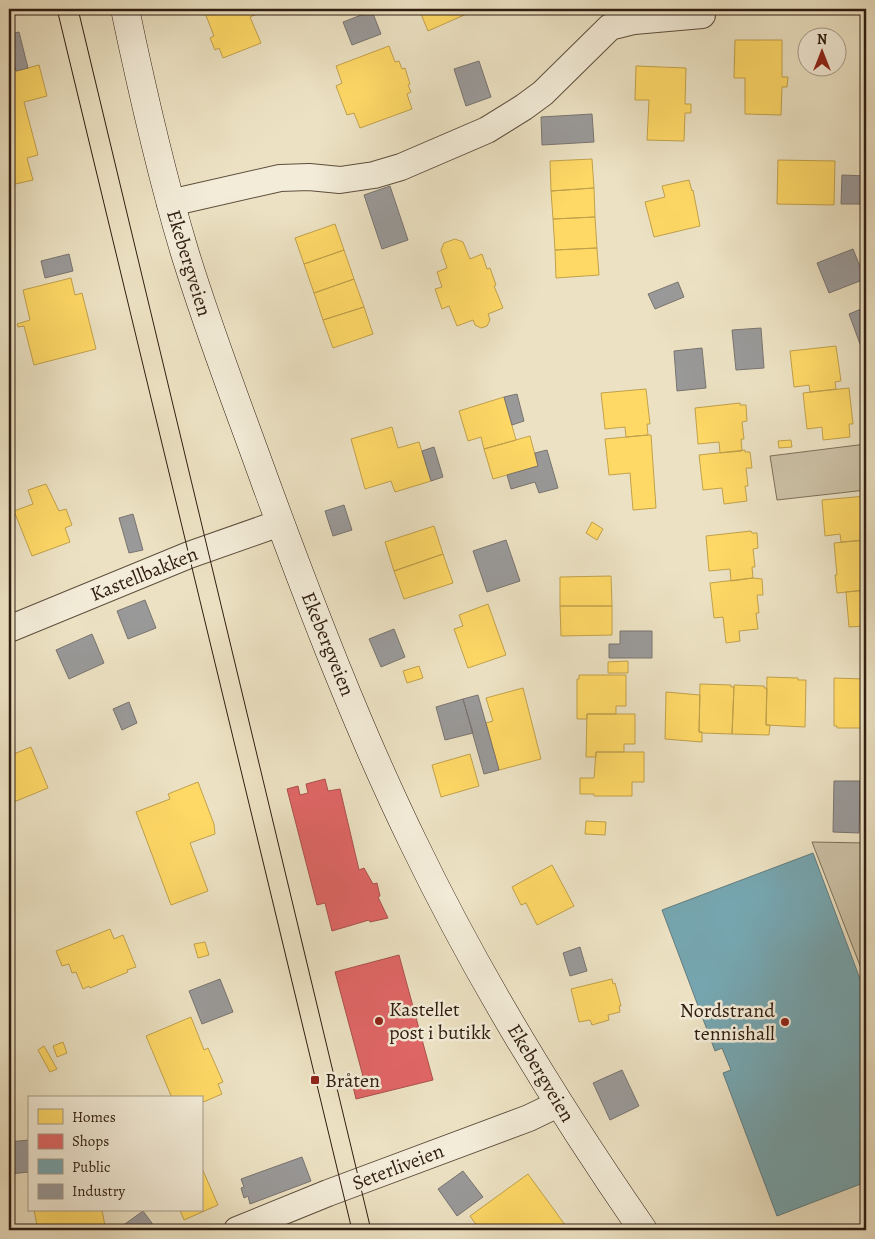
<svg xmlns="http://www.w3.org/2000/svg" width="875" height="1239" viewBox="0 0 875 1239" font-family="Alegreya,serif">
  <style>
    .green { fill: #ccc1a5; stroke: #7e6f5a }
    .homes { fill: #ffd966; stroke: #c1a14c }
    .shops { fill: #e06666; stroke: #ab504c }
    .public { fill: #76a5af; stroke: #617c7f }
    .industry { fill: #999; stroke: #797470 }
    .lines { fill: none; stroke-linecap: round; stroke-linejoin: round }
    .minor-casing { stroke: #5e4e3d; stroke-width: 28 }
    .secondary-casing { stroke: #2f1d10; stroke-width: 29 }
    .minor { stroke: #f3ecd8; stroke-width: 26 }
    .secondary { stroke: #f3ecd8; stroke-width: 28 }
    .tram { stroke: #2f1d10; stroke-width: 1 }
    .poi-dot { fill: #8f2418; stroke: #f3ecd8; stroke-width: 2 }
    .labels { text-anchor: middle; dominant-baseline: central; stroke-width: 5; stroke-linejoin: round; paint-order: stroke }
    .street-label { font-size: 20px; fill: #2f1d10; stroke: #f3ecd8 }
    .poi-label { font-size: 20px; fill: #2f1d10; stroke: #f3ecd8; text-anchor: start }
  </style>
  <rect width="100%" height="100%" fill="#ece2c3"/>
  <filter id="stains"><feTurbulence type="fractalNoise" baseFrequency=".004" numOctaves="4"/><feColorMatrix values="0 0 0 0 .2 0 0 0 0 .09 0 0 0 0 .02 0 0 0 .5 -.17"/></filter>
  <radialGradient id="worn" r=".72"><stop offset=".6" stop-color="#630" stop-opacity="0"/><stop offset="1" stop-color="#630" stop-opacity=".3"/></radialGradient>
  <path class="green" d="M866 444V490L777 500 770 456Z
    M812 842 866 843V981Z"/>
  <path class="homes" d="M200 9H255L257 14 250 17 261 43 223 58 219 48 215 50 210 38 214 36 205 13 202 14Z
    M419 9H478L428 31Z
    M735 40H782V77H788L787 87H782L781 115 745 114V78H734Z
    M389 46 395 62 399 61 402 69 405 68 410 84 408 85 411 92 407 94 412 109 360 128 354 113 347 115 336 86 342 83 336 66Z
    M39 65 47 96 24 102 38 155 27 158 33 180 11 185 9 175V67L15 66 16 71Z
    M636 66 686 68 685 104H691V113H685L684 141 647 140 649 100H635Z
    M592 159 594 188 551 191 550 161Z
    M778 160 835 161 834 205 777 204Z
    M689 180 692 191 693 190 700 226 654 237 645 202 665 197 662 186Z
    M594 188 595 217 553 219 551 191Z
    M595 217 597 248 555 250 553 219Z
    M335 224 344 250 304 264 295 238Z
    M455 239 463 242 470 259 482 254 487 269 490 268 496 285 494 286 503 308 488 314 490 320 487 326 481 328 475 325 473 320 457 326 449 306 442 309 435 289 442 287 437 272 447 268 441 250 444 243Z
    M597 248 599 275 556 278 555 250Z
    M344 250 354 279 314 293 304 264Z
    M71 278 75 295 82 293 96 349 34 365 24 326 18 327 17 324 30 320 23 290Z
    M354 279 364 307 323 320 314 293Z
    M364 307 373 334 333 348 323 320Z
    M836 346 841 381 835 382 836 389 810 392 809 385 794 387 790 351Z
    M849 388 853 424H849L850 437 823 440 822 427 807 429 803 393Z
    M646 389 650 424H647L648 435 626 437 625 427 605 429 601 393Z
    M504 397 516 440 484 449 481 437 468 441 459 411Z
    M740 403V405H746L747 421 742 422 744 439H741L742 451 720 453 719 442 698 444 695 408Z
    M392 427 398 448 419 442 431 481 395 492 391 481 365 489 351 439Z
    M648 435H651L656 508 633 510 630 473 609 475 605 439Z
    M530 436 538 466 493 479 484 449Z
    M791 440 792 447 779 448 778 441Z
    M745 450V452H750L752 468H746L748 486H745L747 501 724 504 722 488 703 490 699 455Z
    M46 484 59 511 66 509 72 525 65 528 70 542 32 556 14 511 33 504 28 490Z
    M866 496V540L841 542 840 534 825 536 822 500Z
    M592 522 603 529 597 540 586 533Z
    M434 526 443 554 394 571 385 542Z
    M751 531 752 533H757L758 548 753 549 755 567H752L753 578 731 581 730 569 709 571 706 536Z
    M866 540V590L837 593 835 575H837L834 543Z
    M443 554 453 583 404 599 394 571Z
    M611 576 612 606H560V577Z
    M753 578 762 579 763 595H757L759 613H756L758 629 739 631 740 641 726 643 723 617 714 618 710 583Z
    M866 590V639H865L864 626 849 627 846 592Z
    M488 604 506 655 468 668 454 629 463 626 459 615Z
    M560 606H612V635L561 636Z
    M628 661V673H608V662Z
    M419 666 423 678 407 683 403 671Z
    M579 675H626V706H616V714H587V719H577V679H579Z
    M767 677 798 678V680H806L805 727 766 725Z
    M834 678 865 679 866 728H837V726H834Z
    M700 684 731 685V687H734L732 734 702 733V732H699Z
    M734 685 764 686V688H767L766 725H770L769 735 732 734Z
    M523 688 541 759 499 770 486 723 493 721 486 698Z
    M666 692 700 695 699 732H702V742L665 739Z
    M587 714H635V744H624V752H596V757H586Z
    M31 747 48 788 9 804V756Z
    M596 752H644V782H632V796H594V794H580V778H594Z
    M470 754 479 786 441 797 432 765Z
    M198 782 214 824 215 834 190 843 208 891 171 905 136 812 170 799 168 794Z
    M586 821 606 822 605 835 585 834Z
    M552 865 574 906 537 925 526 903 521 905 512 887Z
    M110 929 114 939 123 935 136 967 127 970 128 972 90 988 89 986 83 989 76 972 72 973 69 964 62 966 56 951Z
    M205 942 209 955 198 958 194 944Z
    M612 979 613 984 615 983 621 1006H619L620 1012 608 1015 609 1020 592 1025 590 1020 579 1022 571 989Z
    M191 1017 204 1050 208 1048 223 1082 218 1084 222 1094 201 1103V1098H172L146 1036Z
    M63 1042 67 1053 57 1057 53 1046Z
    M44 1046 57 1069 50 1072 38 1050Z
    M201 1166 218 1205 184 1220 180 1210H201Z
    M528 1174 568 1229 566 1230H507L505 1228 501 1230H480L470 1216Z
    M34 1210H102L105 1226 89 1230H38Z"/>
  <path class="shops" d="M325 779 328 791 340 789 359 870 364 868 373 884 377 883 380 896 378 897 388 918 370 922 369 920 332 931 325 903 317 905 287 789 298 786 300 795 308 793 306 784Z
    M399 955 433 1080 356 1099 352 1082 364 1080 335 972Z"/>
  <path class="public" d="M813 853 866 995V1182L777 1216 723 1073 731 1070 722 1048 715 1051 662 910Z"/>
  <path class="industry" d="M584 9H610V12L583 11Z
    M372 11 381 34 352 45 343 22Z
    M19 32 28 68 16 71 15 66 9 67V34Z
    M479 61 491 97 466 106 454 69Z
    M592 114 594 142 542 145 541 117Z
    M842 175 866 176V204H841Z
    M390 186 408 240 382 249 364 195Z
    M853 249 865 279 829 293 817 263Z
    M69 254 73 271 45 278 41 261Z
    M678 282 684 297 655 309 648 294Z
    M866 307V341L860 344 849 314Z
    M761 328 764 368 736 370 732 330Z
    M702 348 706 388 677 391 674 351Z
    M517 394 524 421 512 425 504 397Z
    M434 447 443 477 431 481 422 451Z
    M547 450 558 488 539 493 535 482 511 489 507 475 538 466 535 453Z
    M344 505 352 530 333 536 325 511Z
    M133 514 143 550 129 553 119 518Z
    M506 540 520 581 487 592 473 551Z
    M145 600 156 628 128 639 117 611Z
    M394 629 405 657 381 667 369 639Z
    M620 631H652V658H609V644H620Z
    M92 634 104 663 69 679 56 650Z
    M478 695 499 770 484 774 463 699Z
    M463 699 473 733 445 740 436 707Z
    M129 702 137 723 122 730 113 709Z
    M834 781H860L859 833 833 832Z
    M580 947 587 971 570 976 563 953Z
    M220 979 233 1012 202 1024 189 991Z
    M622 1070 639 1106 610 1120 593 1083Z
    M29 1140V1172L9 1174V1142Z
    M302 1157 311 1181 250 1204 248 1196 244 1198 241 1188 244 1187 241 1179Z
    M463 1171 483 1197 457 1216 438 1189Z
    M9 1198 13 1219 9 1220Z
    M143 1211 157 1230H119L118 1229Z"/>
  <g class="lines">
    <defs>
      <path id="minor" d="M170 203 280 178 309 177 340 180 374 175 401 167 487 130 524 107 543 93 610 27 634 21 702 15
        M9 629 189 555 280 523
        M237 1230 328 1193 529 1118 558 1104"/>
      <path id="secondary" d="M125 9C142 90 160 170 184 250 208 329 238 406 266 484 311 606 357 727 414 844 479 979 558 1107 643 1230"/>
    </defs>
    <use href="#minor" class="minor-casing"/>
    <use href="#secondary" class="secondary-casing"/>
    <use href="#minor" class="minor"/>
    <use href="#secondary" class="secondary"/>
    <path class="tram" d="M57 9 352 1230
      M78 9 371 1230"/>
  </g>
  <g class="poi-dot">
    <circle cx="379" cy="1021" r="5"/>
    <circle cx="785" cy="1022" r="5"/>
    <rect x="310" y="1075" width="10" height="10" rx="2.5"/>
  </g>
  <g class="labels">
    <g class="street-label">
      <text transform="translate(189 263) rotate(73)">Ekebergveien</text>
      <text transform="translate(144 574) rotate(-22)">Kastellbakken</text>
      <text transform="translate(328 644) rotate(68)">Ekebergveien</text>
      <text transform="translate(541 1073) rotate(59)">Ekebergveien</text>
      <text transform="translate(398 1167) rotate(-21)">Seterliveien</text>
    </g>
    <g class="poi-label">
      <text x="389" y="1009">Kastellet<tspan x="389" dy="23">post i butikk</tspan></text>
      <text x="775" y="1010" text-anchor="end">Nordstrand<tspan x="775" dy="23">tennishall</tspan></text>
      <text x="325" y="1080">Bråten</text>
    </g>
  </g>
  <rect width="875" height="1239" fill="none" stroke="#ece2c3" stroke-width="30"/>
  <rect x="10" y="10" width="855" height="1219" fill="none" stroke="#2f1d10" stroke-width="2.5"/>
  <rect x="15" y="15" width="845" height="1209" fill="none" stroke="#2f1d10"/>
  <rect x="28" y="1096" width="175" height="115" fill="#f3ecd8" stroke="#a59988"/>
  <rect x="38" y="1109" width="25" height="15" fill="#ffd966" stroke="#a59988"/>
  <text x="72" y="1122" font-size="15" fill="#2f1d10">Homes</text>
  <rect x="38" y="1134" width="25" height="15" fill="#e06666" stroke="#a59988"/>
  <text x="72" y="1146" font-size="15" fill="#2f1d10">Shops</text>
  <rect x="38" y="1159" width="25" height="15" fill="#76a5af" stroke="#a59988"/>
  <text x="72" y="1172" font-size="15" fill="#2f1d10">Public</text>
  <rect x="38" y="1184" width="25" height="15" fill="#999999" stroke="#a59988"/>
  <text x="72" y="1196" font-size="15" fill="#2f1d10">Industry</text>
  <g transform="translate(822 52)"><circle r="24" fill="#f3ecd8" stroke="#a59988"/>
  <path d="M0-4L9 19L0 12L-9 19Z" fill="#8f2418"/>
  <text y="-8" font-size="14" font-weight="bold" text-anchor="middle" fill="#2f1d10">N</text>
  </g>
  <rect width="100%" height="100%" filter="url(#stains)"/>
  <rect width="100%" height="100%" fill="url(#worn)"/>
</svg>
